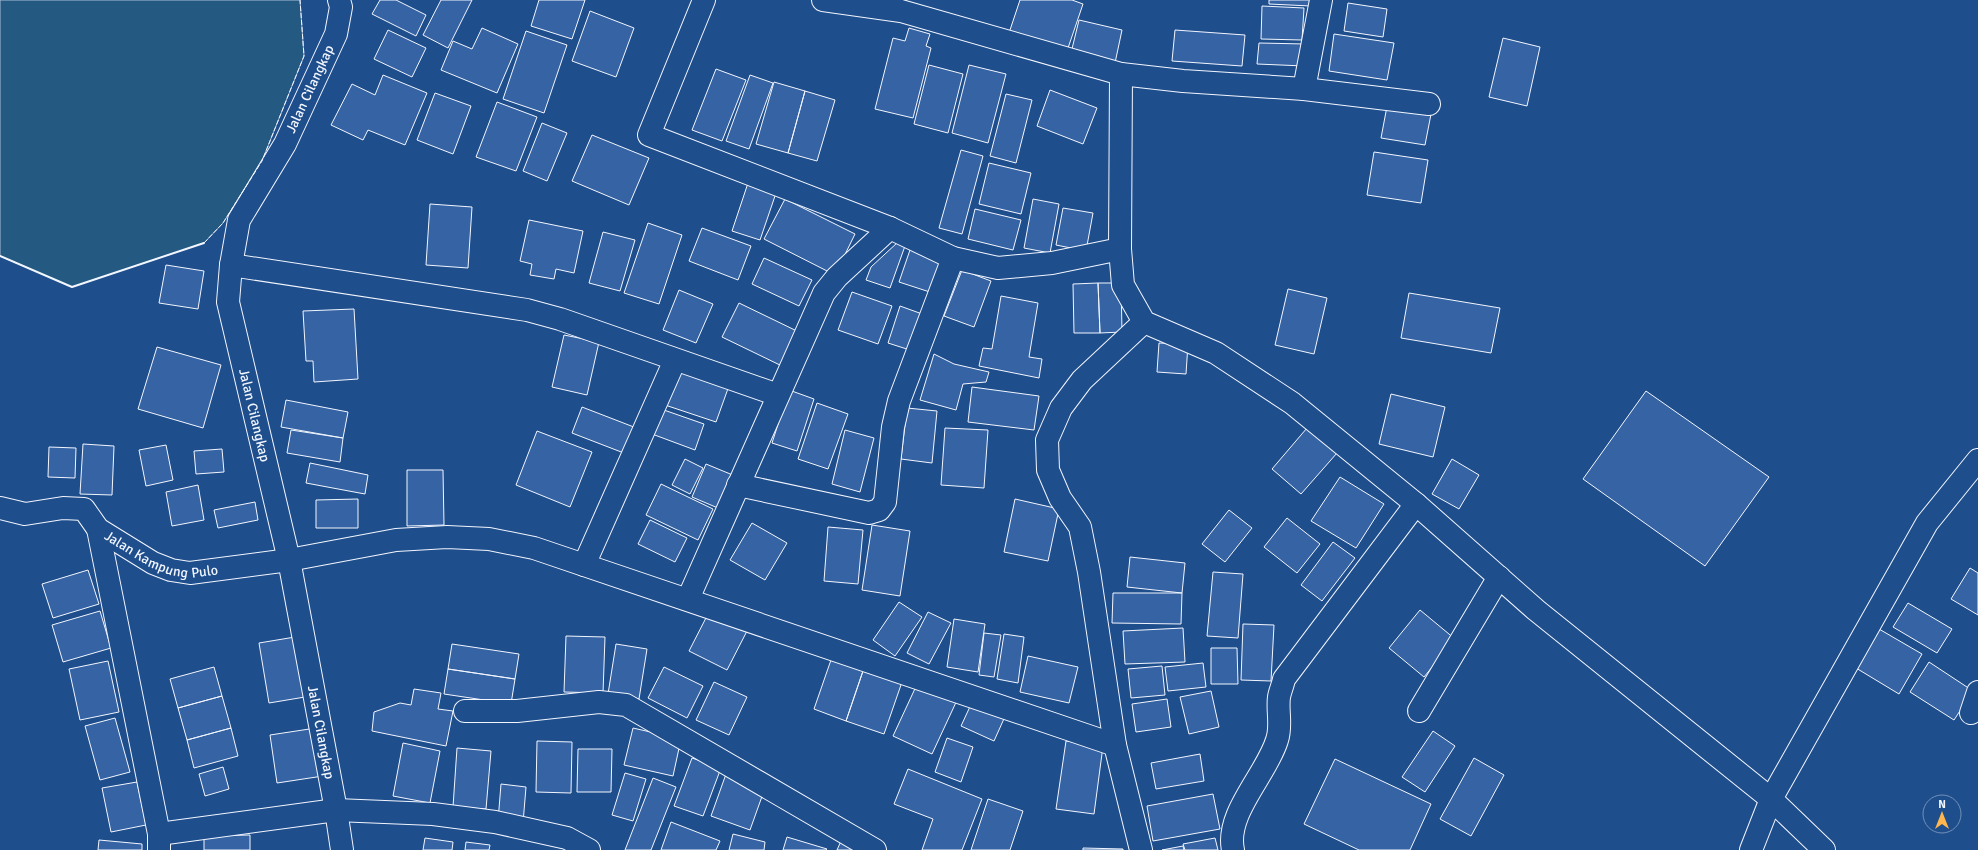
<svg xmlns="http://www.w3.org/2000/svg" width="1978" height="850" viewBox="0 0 1978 850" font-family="Signika,sans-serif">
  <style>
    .green { fill: #245a82; stroke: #a8bbd7 }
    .building { fill: #3563a3; stroke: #f2f6ff }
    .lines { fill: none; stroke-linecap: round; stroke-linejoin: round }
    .minor-casing { stroke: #f2f6ff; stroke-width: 24 }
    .minor { stroke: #1f4e8c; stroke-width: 22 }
    .fence { stroke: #f2f6ff; stroke-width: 1; stroke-dasharray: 5 2; stroke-linecap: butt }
    .wall { stroke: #f2f6ff; stroke-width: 2 }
    .labels { text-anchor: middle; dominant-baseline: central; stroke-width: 3; stroke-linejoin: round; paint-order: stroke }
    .street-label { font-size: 14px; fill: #f2f6ff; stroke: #1f4e8c }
  </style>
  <rect width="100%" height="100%" fill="#1f4e8c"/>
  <path class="green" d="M0 0H300L304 56 262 161 223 223 204 243 72 287 0 256Z"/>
  <path class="building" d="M380 0H396L426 15 416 36 372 14Z
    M441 0H472L448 48 423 35Z
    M539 0H585L572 39 531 26Z
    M1020 0H1072L1083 4 1067 51 1009 33Z
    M1269 0H1312L1311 6 1269 4Z
    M1348 3 1387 9 1383 37 1344 31Z
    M1262 6 1304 8 1302 40 1261 39Z
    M590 11 634 28 616 77 572 61Z
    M1079 20 1122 30 1115 63 1071 53Z
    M482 28 518 44 497 93 441 70 453 41 472 49Z
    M909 28 930 34 926 46 931 48 913 118 875 109 893 38 905 41Z
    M388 30 426 48 412 77 374 59Z
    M1175 30 1245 35 1242 66 1172 61Z
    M526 31 567 45 544 113 503 99Z
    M1334 34 1394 43 1387 80 1329 71Z
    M1503 38 1540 47 1527 106 1489 97Z
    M1259 43 1305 44 1304 66 1257 64Z
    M929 65 963 74 948 133 914 124Z
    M969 65 1006 74 988 143 952 133Z
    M716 69 746 80 722 141 692 130Z
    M383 75 427 93 405 145 368 130 363 140 331 125 352 84 375 95Z
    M750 75 773 83 749 149 726 141Z
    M774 82 805 91 788 153 756 144Z
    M1050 90 1097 108 1083 144 1037 126Z
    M805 91 835 100 817 161 788 153Z
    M435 93 471 106 453 154 417 140Z
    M1006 94 1032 100 1016 163 990 156Z
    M1388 101 1432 109 1425 145 1381 138Z
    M497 102 537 117 516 171 476 157Z
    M542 123 567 133 547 181 523 171Z
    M592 135 649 158 629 205 572 181Z
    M961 150 983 156 962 234 939 228Z
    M1374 152 1428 160 1421 203 1367 195Z
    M989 163 1031 173 1021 214 979 204Z
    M748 183 776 193 760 240 732 231Z
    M785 199 855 234 835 275 764 239Z
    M1033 199 1059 204 1050 253 1024 248Z
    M430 204 472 207 468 268 426 265Z
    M1063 208 1093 213 1086 251 1056 245Z
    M975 209 1021 220 1013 250 968 239Z
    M529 220 583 231 574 273 556 269 554 279 530 275 532 264 520 261Z
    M648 223 682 235 659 304 624 293Z
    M702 228 751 246 738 280 689 261Z
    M603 232 635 240 620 291 589 283Z
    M898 242 905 246 890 288 866 280 871 267Z
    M911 247 948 259 936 294 899 282Z
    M764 258 812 280 799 306 752 284Z
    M166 265 204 271 198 309 159 303Z
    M962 270 991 281 974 327 944 316Z
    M1098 283H1121L1122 332 1100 333Z
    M1098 283 1100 333H1074L1073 284Z
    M1288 289 1327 298 1314 354 1275 345Z
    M679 290 713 304 696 343 663 330Z
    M852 292 892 306 878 344 838 330Z
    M1409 293 1500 308 1491 353 1401 338Z
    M1001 296 1038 303 1029 357 1042 359 1039 378 979 366 983 348 992 349Z
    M739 303 801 333 784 367 722 337Z
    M900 306 925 315 913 351 888 343Z
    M354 309 358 379 314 382 313 361H306L303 311Z
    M564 335 599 342 587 395 552 387Z
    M1159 343 1188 344 1186 374 1157 372Z
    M157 347 221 365 203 428 138 409Z
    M934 354 954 364 989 372 986 382 963 384 956 410 920 400Z
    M678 366 730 383 716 422 665 405Z
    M972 387 1039 396 1034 430 968 422Z
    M789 390 814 399 797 451 772 443Z
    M1646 391 1769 477 1705 566 1583 479Z
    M1391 394 1445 407 1433 457 1379 444Z
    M286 400 348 412 343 438 281 427Z
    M817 403 848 414 828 469 798 459Z
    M582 407 639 429 629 455 572 433Z
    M907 408 937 411 932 463 901 459Z
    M661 409 704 424 695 450 652 434Z
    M945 428 988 430 984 488 941 485Z
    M1307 428 1337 453 1301 494 1272 469Z
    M291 430 343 438 340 462 287 453Z
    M845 430 874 438 860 492 832 484Z
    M537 431 592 452 570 507 516 485Z
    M83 444 114 446 112 495 80 494Z
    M166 445 173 480 146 486 139 450Z
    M49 447 76 448 75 478 48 477Z
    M222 449 224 472 196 474 194 451Z
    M685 459 703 468 690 494 672 485Z
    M1452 459 1479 475 1459 509 1432 494Z
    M310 463 368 475 365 494 306 483Z
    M706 464 740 478 725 511 692 497Z
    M407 470H443L444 525 407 526Z
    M1340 477 1384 504 1356 548 1311 521Z
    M661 484 713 509 698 540 646 515Z
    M198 485 204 520 172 526 166 492Z
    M358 499V528H316V500Z
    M1015 499 1059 509 1048 561 1004 552Z
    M255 502 258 520 218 528 214 510Z
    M1229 510 1252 528 1225 562 1202 544Z
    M1287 518 1320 544 1297 573 1264 547Z
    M650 520 687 538 675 562 638 544Z
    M752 523 787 543 765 580 730 560Z
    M872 525 910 531 900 596 862 590Z
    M828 527 863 530 858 584 824 581Z
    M1333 542 1355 558 1322 601 1301 585Z
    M1130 557 1185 563 1182 593 1127 587Z
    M1970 568 1978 573V615L1951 599Z
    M88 570 99 604 53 618 42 584Z
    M1213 572 1243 574 1238 638 1207 636Z
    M1113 593H1182L1181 624 1112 623Z
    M899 602 922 617 895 656 873 640Z
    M1908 603 1952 629 1937 653 1893 627Z
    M1420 610 1455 639 1424 677 1389 648Z
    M100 611 111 648 63 662 52 625Z
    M709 612 747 631 727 670 689 651Z
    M928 612 951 623 929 664 907 653Z
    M954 619 985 624 978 672 947 667Z
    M1243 624 1274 625 1271 681 1241 680Z
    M1183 628 1185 662 1125 664 1123 631Z
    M1879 629 1922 654 1899 694 1856 668Z
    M984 633 1001 635 994 677 979 675Z
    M1004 634 1024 637 1018 683 997 679Z
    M301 636 311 696 269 703 259 643Z
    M566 636 605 637 603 693 564 692Z
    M452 644 519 654 515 679 448 669Z
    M616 644 647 649 639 699 608 694Z
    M1211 648H1237L1238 684H1211Z
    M1028 656 1078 667 1069 703 1020 692Z
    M832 657 864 668 846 721 814 709Z
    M108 661 119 712 80 720 69 669Z
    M1929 662 1973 691 1954 720 1910 692Z
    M1203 663 1206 687 1168 691 1165 667Z
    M1162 666 1165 695 1131 698 1128 669Z
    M214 667 222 696 178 708 170 679Z
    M664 667 703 686 687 718 648 698Z
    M864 668 902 682 884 734 846 721Z
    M448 669 515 679 511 704 444 694Z
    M919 680 958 698 932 754 893 736Z
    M714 682 747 697 729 735 696 720Z
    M414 689 441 693 438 709 453 711 446 746 372 731 374 712 400 703 411 705Z
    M1211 691 1219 727 1189 734 1180 697Z
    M222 696 231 728 187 740 178 708Z
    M974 698 1007 712 994 741 961 726Z
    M1167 699 1171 727 1136 732 1132 704Z
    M115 718 130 772 100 780 85 726Z
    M231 728 238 756 194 768 187 740Z
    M316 728 323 776 277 783 270 735Z
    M633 728 681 739 673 776 624 765Z
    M1433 731 1455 746 1425 792 1402 777Z
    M947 738 973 747 961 782 935 772Z
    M537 741 572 742 571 793 536 792Z
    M1066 741 1103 746 1094 814 1056 809Z
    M403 743 440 751 430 803 393 796Z
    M457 748 491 751 486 809 453 807Z
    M578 749H612L611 792H577Z
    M1200 754 1204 781 1156 789 1151 763Z
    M692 758 721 768 703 816 674 806Z
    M1474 758 1504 775 1471 836 1440 819Z
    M1335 759 1431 804 1410 850H1359L1304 824Z
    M223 767 229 789 205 796 199 774Z
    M908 769 982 799 962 850H922L933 819 894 804Z
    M625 773 646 779 633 821 612 815Z
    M726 774 765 788 750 830 711 816Z
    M653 778 676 787 651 850H625Z
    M137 782 146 825 111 832 102 788Z
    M501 784 526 787 523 823 498 821Z
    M1213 794 1220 829 1153 841 1147 806Z
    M988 799 1023 811 1010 850H971Z
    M671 822 720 841 716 850H661Z
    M733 834 765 842 764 850H729Z
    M250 835V850H204V836Z
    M787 837 827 849 826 850H783Z
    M425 838 453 842 452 850H423Z
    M1215 838 1218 850H1185L1183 844Z
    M99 840 142 844V850H98Z
    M841 841 864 850H837Z
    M466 842 490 845 489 850H465Z
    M1183 846 1184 850H1162Z
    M1083 848 1123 849V850H1083Z"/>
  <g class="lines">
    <defs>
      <g id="minor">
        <path id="s1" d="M339 0 341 7 336 34 285 144 239 220 231 265 228 302 289 560 336 810 342 850"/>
        <path d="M704 0 649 135 890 228 953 258 998 268 1052 263 1120 249"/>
        <path d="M823 0 901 11 1121 74 1120 249 1123 285 1144 322 1216 353 1292 403 1416 504 1536 610 1771 799 1824 850"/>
        <path d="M1121 74 1183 81 1304 89 1429 104"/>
        <path d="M1304 89 1321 0"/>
        <path d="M231 265 527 310 560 319 778 395"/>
        <path d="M738 485 869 513 879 510 885 502 893 427 899 401 953 258"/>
        <path id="s2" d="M0 508 25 514 63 508 84 509 98 529 153 563 171 570 190 573 289 560 396 540 447 537 489 539 534 548 1115 745"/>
        <path d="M98 529 159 834V850"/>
        <path d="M584 565 675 360"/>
        <path d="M688 599 824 293 837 277 890 228"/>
        <path d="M465 711H517L599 702 626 705 875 850"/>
        <path d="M1419 711 1499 577"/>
        <path d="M1971 713 1978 692"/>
        <path d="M159 834 336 810 433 814 495 822 567 838 589 850"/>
        <path d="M1141 850 1115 745 1089 572 1080 527 1060 498 1048 470 1047 440 1061 408 1082 380 1144 322"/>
        <path d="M1233 850C1225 813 1267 774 1277 740 1282 726 1277 711 1279 697 1280 691 1283 685 1284 679L1416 504"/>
        <path d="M1751 850 1771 799 1927 523 1978 460"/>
      </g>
    </defs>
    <use href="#minor" class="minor-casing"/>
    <use href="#minor" class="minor"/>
    <path class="fence" d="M204 243 223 223 262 161 304 56 300 0"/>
    <path class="wall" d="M0 256 72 287 204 243"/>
  </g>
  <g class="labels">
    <g class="street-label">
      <text transform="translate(310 89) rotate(-65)">Jalan Cilangkap</text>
      <text stroke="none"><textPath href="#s1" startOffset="444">Jalan Cilangkap</textPath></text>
      <text stroke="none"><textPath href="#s2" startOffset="180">Jalan Kampung Pulo</textPath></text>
      <text stroke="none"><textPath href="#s1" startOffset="768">Jalan Cilangkap</textPath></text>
    </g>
  </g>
  <g transform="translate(1942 814)"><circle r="19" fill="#1f4e8c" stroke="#7391ba"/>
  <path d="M0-3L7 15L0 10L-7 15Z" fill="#ffb74d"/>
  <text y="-6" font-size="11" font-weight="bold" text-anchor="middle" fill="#f2f6ff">N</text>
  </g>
</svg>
